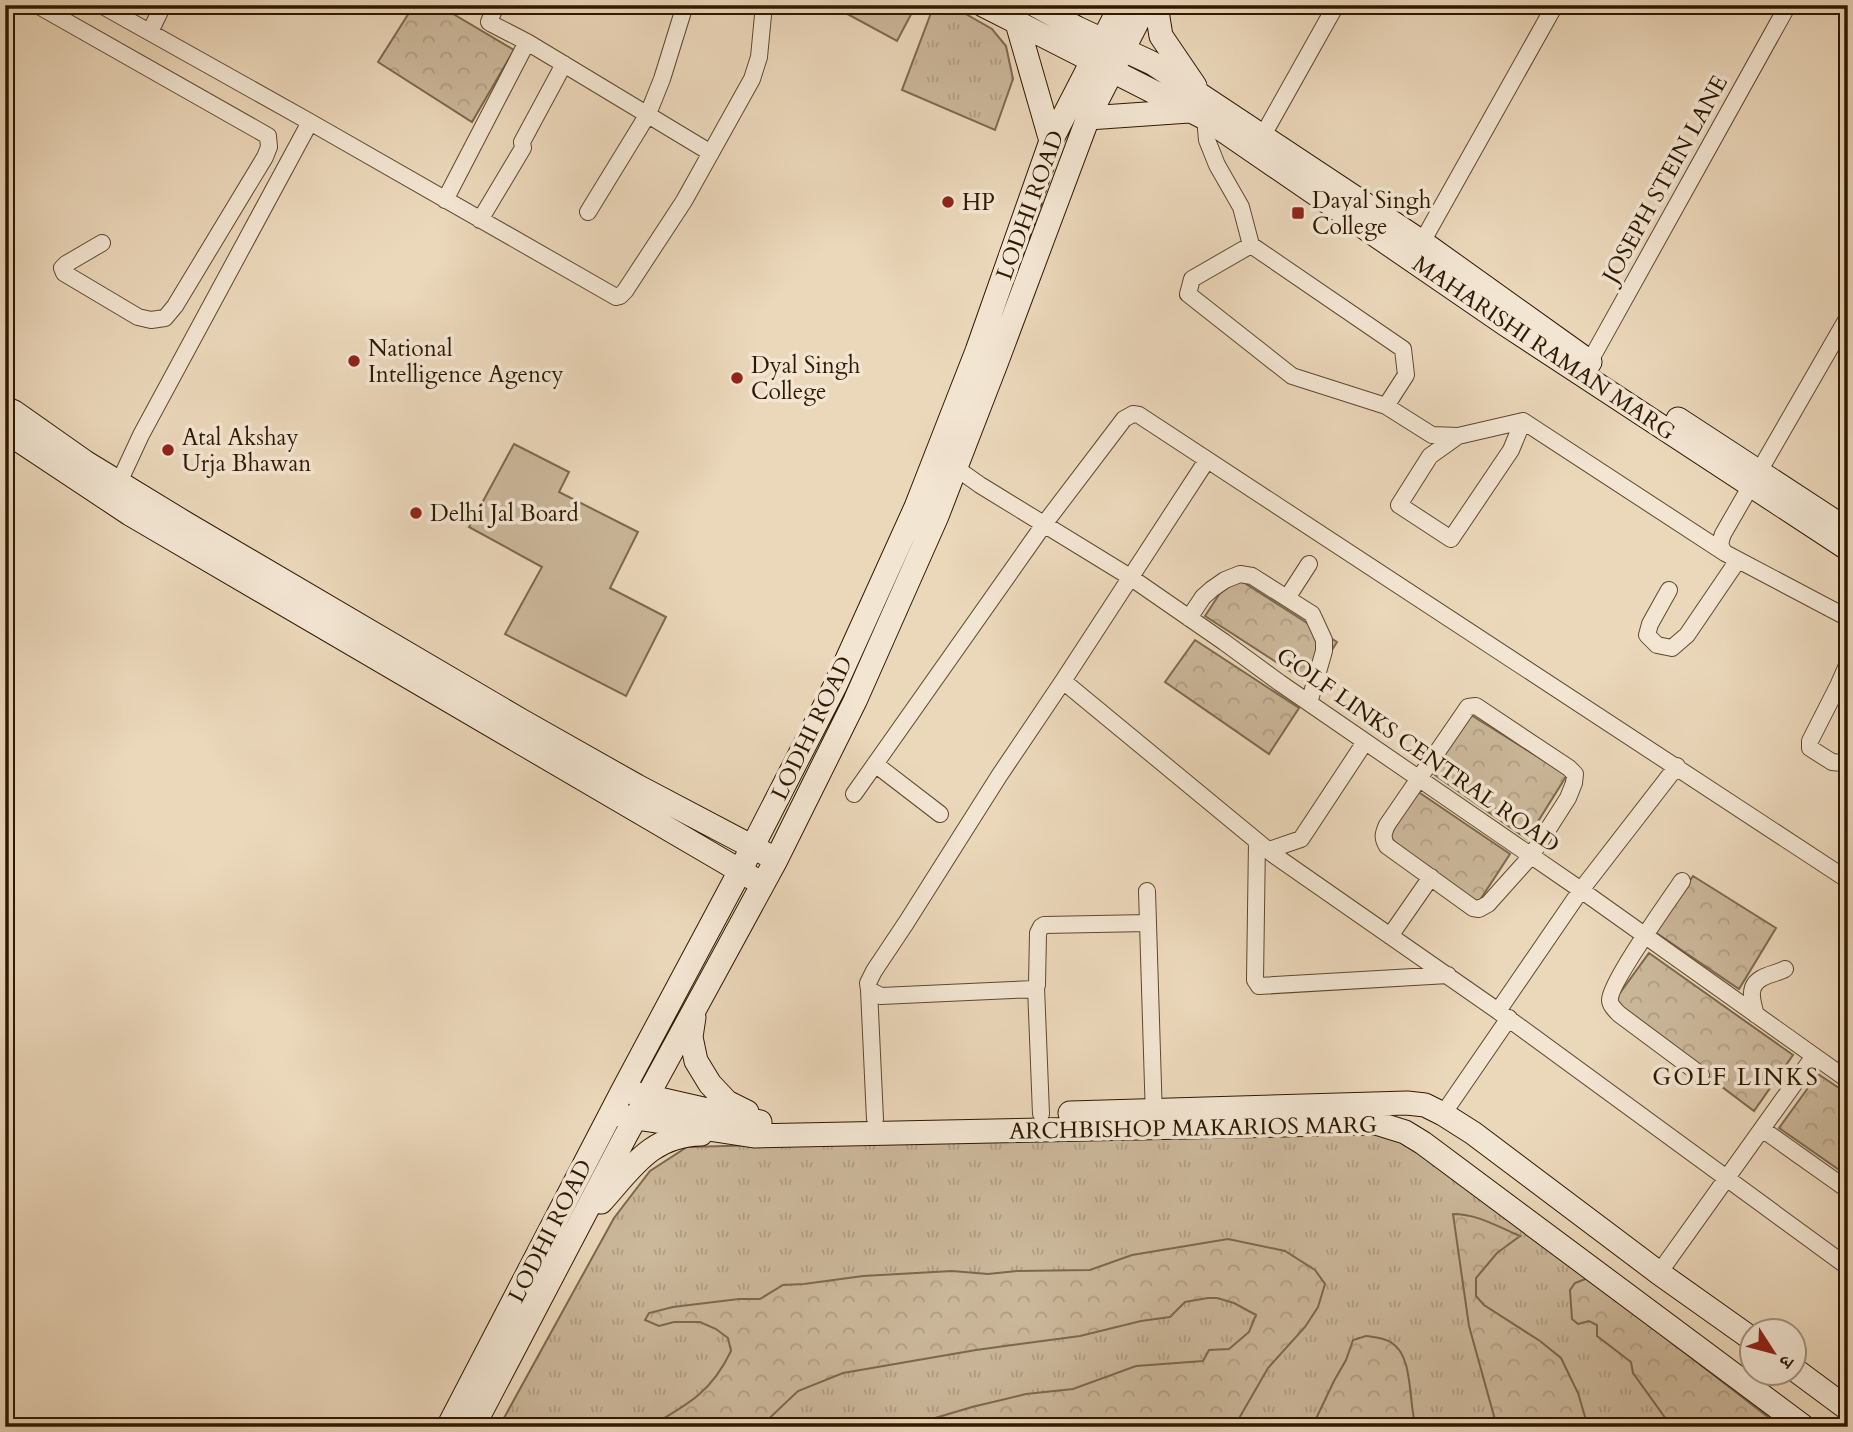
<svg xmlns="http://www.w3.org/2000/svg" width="1853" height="1432" viewBox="0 0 1853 1432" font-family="Cardo,'Noto Serif Devanagari',serif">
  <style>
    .grass { fill: url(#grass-tufts); stroke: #7d684d; stroke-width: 2 }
    .forest { fill: url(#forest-crowns); stroke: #7d684d; stroke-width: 2 }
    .pitch { fill: #cbb79a; stroke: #7d684d; stroke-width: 2 }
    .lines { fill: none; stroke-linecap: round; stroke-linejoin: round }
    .street-casing { stroke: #5e482e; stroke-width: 18 }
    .secondary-casing { stroke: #2f1900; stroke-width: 25 }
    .street { stroke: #f2e5d2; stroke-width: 16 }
    .secondary { stroke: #f2e5d2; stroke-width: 23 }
    .poi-dot { fill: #8f2418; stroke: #f2e5d2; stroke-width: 2.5 }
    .labels { text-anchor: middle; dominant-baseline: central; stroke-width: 7; stroke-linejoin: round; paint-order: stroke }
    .street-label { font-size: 23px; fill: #2f1900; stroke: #f2e5d2 }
    .poi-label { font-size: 23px; fill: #2f1900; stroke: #f2e5d2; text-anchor: start }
    .neighbourhood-label { font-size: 24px; letter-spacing: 2px; fill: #2f1900; stroke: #f2e5d2 }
  </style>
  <defs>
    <pattern id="grass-tufts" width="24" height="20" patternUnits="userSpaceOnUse" patternTransform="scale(1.75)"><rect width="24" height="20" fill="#cbb79a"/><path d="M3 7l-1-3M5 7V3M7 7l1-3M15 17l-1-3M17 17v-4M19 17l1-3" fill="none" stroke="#af9d83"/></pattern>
    <pattern id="forest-crowns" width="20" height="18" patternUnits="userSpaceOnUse" patternTransform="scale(1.75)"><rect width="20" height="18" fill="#cbb79a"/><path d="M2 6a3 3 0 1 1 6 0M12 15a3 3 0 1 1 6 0" fill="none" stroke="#af9d83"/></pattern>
  </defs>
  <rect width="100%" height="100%" fill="#ebd7ba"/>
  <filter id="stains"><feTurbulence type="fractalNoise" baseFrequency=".00286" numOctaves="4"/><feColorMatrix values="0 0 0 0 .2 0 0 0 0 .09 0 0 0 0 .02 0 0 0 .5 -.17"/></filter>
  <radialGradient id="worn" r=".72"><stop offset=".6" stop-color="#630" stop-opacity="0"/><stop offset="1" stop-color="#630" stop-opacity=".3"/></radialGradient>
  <path class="grass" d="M934 5H950L992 29 1006 46 1013 79 995 130 902 90Z
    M1369 1130 1412 1142 1789 1427H499L614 1218 650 1171 687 1147Z"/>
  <path class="forest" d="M414 5H438L514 50 472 122 378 62Z
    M1232 575 1337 642 1310 684 1205 616Z
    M1195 640 1299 708 1269 754 1165 682Z
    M1471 715 1567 775 1527 839 1432 773Z
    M1417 791 1510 854 1478 903 1387 840Z
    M1693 876 1776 928 1739 989 1655 932Z
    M1649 953 1793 1055 1754 1111 1612 1004Z
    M1818 1074 1848 1094V1176L1779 1128Z
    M1453 1214C1478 1214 1498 1227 1520 1236L1497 1253 1476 1278V1296L1484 1305 1540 1341 1561 1358 1578 1393 1588 1427H1497L1469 1326Z
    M1228 1239 1285 1251 1315 1270 1325 1284 1318 1307 1305 1327 1268 1368 1234 1427H905L972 1407 1026 1394 1073 1389 1136 1366 1203 1361 1209 1350 1229 1349 1249 1332 1256 1315 1234 1303 1217 1298H1208L1185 1302 1170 1317 1141 1321 1080 1336 976 1350 843 1373 798 1391 760 1427H649C687 1405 711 1393 731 1351L728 1338 716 1329 700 1322H674L659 1326 645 1320 649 1313 673 1307 739 1299H760L783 1285 804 1284 863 1276 952 1271 988 1274 1017 1271 1090 1270 1132 1255Z
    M1588 1278 1781 1427H1669L1666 1419 1633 1373 1631 1362 1597 1336V1325L1589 1321 1578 1324 1572 1319 1570 1290 1575 1283Z
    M1366 1336C1375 1337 1385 1338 1392 1343 1414 1357 1408 1403 1416 1427H1312L1334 1381 1346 1360 1353 1340Z"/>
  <path class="pitch" d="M843 5H916L897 41 840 10Z
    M514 444 569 472 559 492 638 532 610 588 666 617 626 696 505 634 542 567 469 527Z"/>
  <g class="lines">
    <defs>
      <path id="street" d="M37 5 268 136 269 147 265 157 175 306 165 318 151 320 138 317 64 273 62 268 66 264 102 243
        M101 5 310 122 616 297 620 296 625 291 684 201 752 79 759 57 764 5
        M496 5 489 22 492 24 527 42 711 153
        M150 32 163 5
        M1205 118 1207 140 1217 165 1241 207 1251 245
        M1262 137 1336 5
        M445 200 527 42
        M588 212 648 114 662 79 685 5
        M480 220 523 148 522 142 564 64
        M1417 251 1555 5
        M1848 317 1723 534C1720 542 1719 546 1725 553L1848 618
        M1585 370 1788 5
        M1386 406 1406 375 1403 349 1251 245 1192 279 1188 294 1292 376 1386 406 1432 435 1458 436 1523 421 1725 553
        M1458 436 1430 456 1399 505 1451 539 1511 450 1523 421
        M956 468 980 485 1130 577 1224 642 1280 683 1581 890 1848 1080
        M115 491 141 435 310 122
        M1669 590 1650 624 1647 635 1657 645 1672 648 1687 635 1738 560
        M1287 598 1309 564
        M1189 618 1203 597 1212 589 1225 580 1240 574 1252 576 1312 614 1324 640V651L1309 703
        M1848 663 1838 686 1810 741V748L1832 762 1842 763 1848 755
        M1063 681 1274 855 1498 1011 1848 1267
        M1476 706 1569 768 1575 774 1574 783 1568 798 1531 856 1488 904 1479 909 1473 908 1387 846C1382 838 1383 834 1387 825L1468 707Z
        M875 764 940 814
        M854 794 1045 523 1124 419 1133 414 1139 415 1848 880
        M1257 841 1255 980 1259 986 1448 975
        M1269 850 1301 839 1365 742
        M1682 881C1670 899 1609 984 1610 1000 1610 1005 1615 1010 1619 1014L1701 1075
        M1147 891 1154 1118
        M1148 923 1044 925 1041 927 1038 933 1037 985 1035 989 881 996 869 990 868 983 874 971 906 923 999 776 1063 681 1207 460
        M1390 936 1431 877
        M1036 987 1041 1114
        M869 990 875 1119
        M1498 1011 1581 890 1677 766
        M1756 1015C1752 1001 1747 986 1762 978 1769 974 1778 973 1785 969
        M1443 1114 1509 1018
        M1762 1129 1848 1190
        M1659 1273 1814 1056"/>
      <path id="secondary" d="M983 5 1205 118 1505 324 1848 549
        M1035 5 1077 28 1152 63 1422 242 1590 362
        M1156 5 1161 36 1195 86
        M1017 23 1051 141
        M1088 118 1189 111
        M5 408 14 412 85 462 185 523 522 721 637 786 766 854
        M1678 419 1848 530
        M5 431 130 514 754 879
        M694 1017 691 1037 696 1061 710 1084 727 1102 747 1112
        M633 1093 760 1122
        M1070 1113 1407 1103 1425 1105 1443 1114 1473 1133 1659 1273 1752 1339
        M623 1116 754 1136 1376 1123 1405 1132 1423 1143 1804 1427
        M601 1202C632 1168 651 1135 701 1134
        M1794 1369 1848 1409
        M448 1427 623 1090 740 871 835 686 916 507 977 351 1051 141 1121 5
        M473 1427 625 1137 776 860 855 701 937 516 997 361 1088 118 1146 5"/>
    </defs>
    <use href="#street" class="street-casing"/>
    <use href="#secondary" class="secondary-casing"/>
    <use href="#street" class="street"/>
    <use href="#secondary" class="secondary"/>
  </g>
  <g class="poi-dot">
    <circle cx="948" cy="202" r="7"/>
    <rect x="1291" y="206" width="14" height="14" rx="3.5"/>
    <circle cx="354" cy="361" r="7"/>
    <circle cx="737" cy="378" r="7"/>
    <circle cx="168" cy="450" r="7"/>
    <circle cx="416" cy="513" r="7"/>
  </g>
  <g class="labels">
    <g class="street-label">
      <text transform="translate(1665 179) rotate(-61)">JOSEPH STEIN LANE</text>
      <text transform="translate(1030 205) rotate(-70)">LODHI ROAD</text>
      <text transform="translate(1544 348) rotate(34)">MAHARISHI RAMAN MARG</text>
      <text transform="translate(812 728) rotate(-64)">LODHI ROAD</text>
      <text transform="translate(1418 750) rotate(35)">GOLF LINKS CENTRAL ROAD</text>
      <text transform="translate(1193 1128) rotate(-1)">ARCHBISHOP MAKARIOS MARG</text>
      <text transform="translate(550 1231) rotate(-63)">LODHI ROAD</text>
    </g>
    <g class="poi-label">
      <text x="1312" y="200">Dayal Singh<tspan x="1312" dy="26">College</tspan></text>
      <text x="962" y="202">HP</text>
      <text x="368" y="348">National<tspan x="368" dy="26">Intelligence Agency</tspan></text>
      <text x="751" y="365">Dyal Singh<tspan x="751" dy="26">College</tspan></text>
      <text x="182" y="437">Atal Akshay<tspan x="182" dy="26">Urja Bhawan</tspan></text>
      <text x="430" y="513">Delhi Jal Board</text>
    </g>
    <g class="neighbourhood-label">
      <text x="1736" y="1077">GOLF LINKS</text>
    </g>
  </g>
  <rect width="1853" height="1432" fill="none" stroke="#ebd7ba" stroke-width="28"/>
  <rect x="7" y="7" width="1839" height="1418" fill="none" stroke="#2f1900" stroke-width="3.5"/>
  <rect x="14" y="14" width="1825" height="1404" fill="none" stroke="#2f1900" stroke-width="2"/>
  <g transform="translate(1773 1352) rotate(126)"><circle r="33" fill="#f2e5d2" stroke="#a4937e" stroke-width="2"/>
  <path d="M0-5L12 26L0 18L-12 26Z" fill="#8f2418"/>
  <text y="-10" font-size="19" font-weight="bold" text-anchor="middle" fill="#2f1900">उ</text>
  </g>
  <rect width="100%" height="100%" filter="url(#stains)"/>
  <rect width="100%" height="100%" fill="url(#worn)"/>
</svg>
